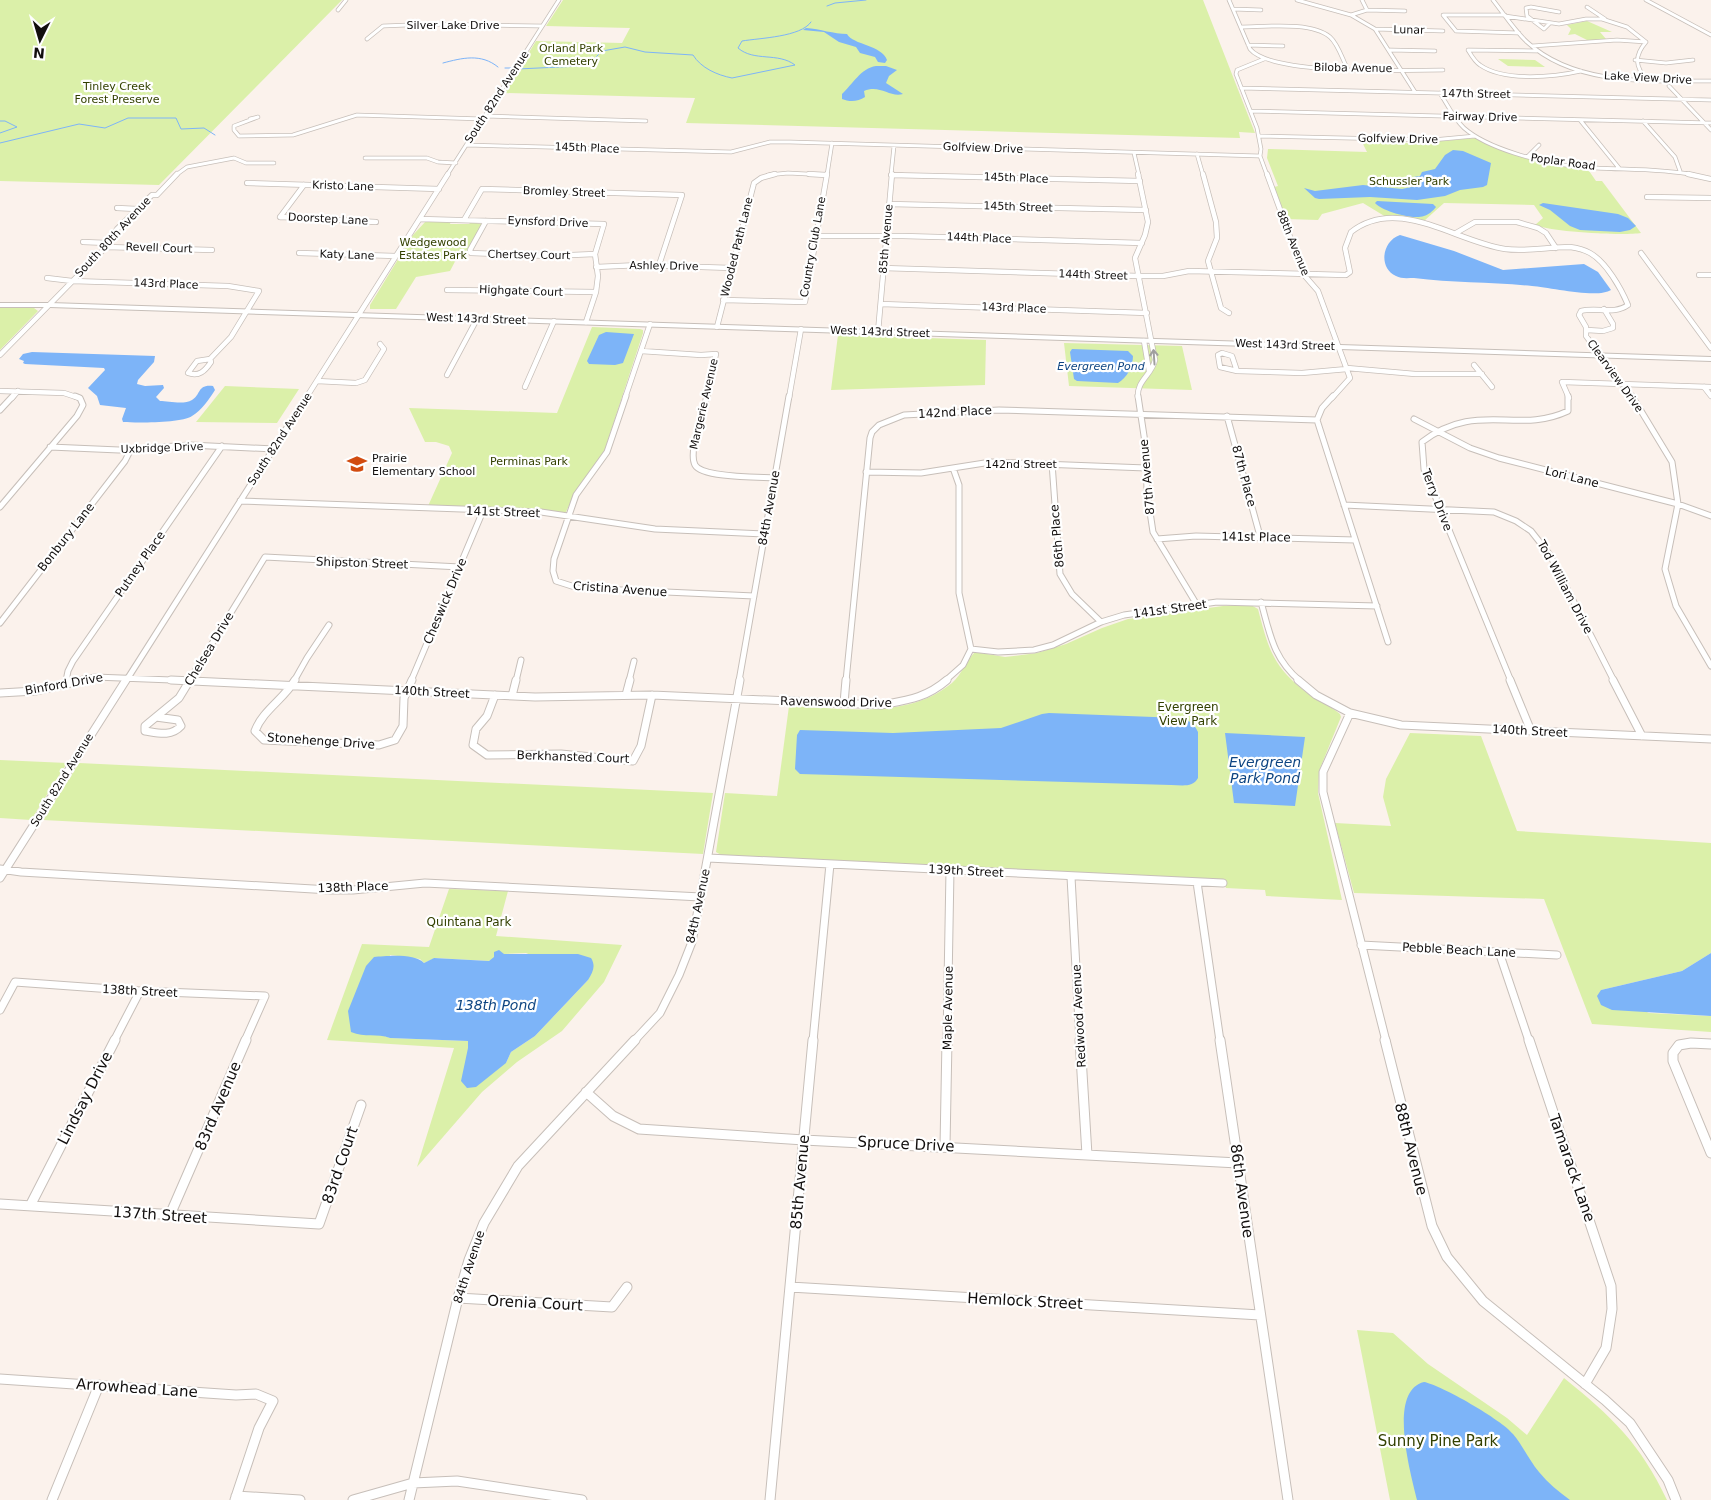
<svg xmlns="http://www.w3.org/2000/svg" width="1711" height="1500" viewBox="0 0 1711 1500" font-family="'DejaVu Sans',sans-serif">
  <style>
    .green { fill: #dbf0a9; fill-rule: evenodd }
    .water { fill: #7db4f8 }
    .lines { fill: none; stroke-linecap: round; stroke-linejoin: round }
    .stream { stroke: #7db4f8; stroke-width: 1 }
    .minor-far4-casing { stroke: #c7bfb9; stroke-width: 4.5 }
    .minor-far3-casing { stroke: #c7bfb9; stroke-width: 6 }
    .minor-far2-casing { stroke: #c7bfb9; stroke-width: 7 }
    .minor-far1-casing { stroke: #c7bfb9; stroke-width: 9 }
    .minor-casing { stroke: #c7bfb9; stroke-width: 11 }
    .secondary-casing { stroke: #c7bfb9; stroke-width: 2 }
    .minor-far4 { stroke: #fff; stroke-width: 3 }
    .minor-far3 { stroke: #fff; stroke-width: 4.5 }
    .minor-far2 { stroke: #fff; stroke-width: 5 }
    .minor-far1 { stroke: #fff; stroke-width: 7 }
    .minor { stroke: #fff; stroke-width: 9 }
    .secondary { fill: #fff; fill-rule: evenodd }
    .oneway { stroke: #a09f9f }
    .labels { text-anchor: middle; dominant-baseline: central; stroke-width: 4.5; stroke-linejoin: round; paint-order: stroke }
    .far-street-label { font-size: 11px; fill: #120f0e; stroke: #fff }
    .far-park-label { font-size: 11px; fill: #334000; stroke: #fff }
    .far-water-label { font-size: 11px; font-style: italic; fill: #0e4582; stroke: #fff }
    .far-poi-label { font-size: 11px; fill: #120f0e; stroke: #fff; text-anchor: start }
    .street-label { font-size: 12px; fill: #120f0e; stroke: #fff }
    .park-label { font-size: 12px; fill: #334000; stroke: #fff }
    .water-label { font-size: 14px; font-style: italic; fill: #0e4582; stroke: #fff }
    .near-street-label { font-size: 15px; fill: #120f0e; stroke: #fff }
    .near-park-label { font-size: 15px; fill: #334000; stroke: #fff }
  </style>
  <rect width="100%" height="100%" fill="#fbf2ec"/>
  <path class="green" d="M0 0H342L159 185 0 181Z
    M563 0H1203L1255 133 1239 132 1240 138 686 123 695 98 504 93 536 41 622 43 630 28 546 26Z
    M1587 21 1612 32H1600L1606 39 1589 41 1575 34 1568 35 1571 29 1567 25Z
    M1498 59 1535 60 1545 67 1508 66Z
    M1475 138 1524 157 1587 168 1596 181H1602L1641 233C1623 236 1552 232 1535 225L1543 218 1534 205 1444 203 1424 221 1386 217 1363 203 1322 214 1318 220 1286 219 1274 187 1278 186 1267 158 1268 149 1367 152 1362 142 1410 143V141H1442Z
    M426 221H451L450 224H469L471 222 482 224 466 252 459 254 450 271 416 277 396 309H370V305L413 235Z
    M0 307 34 308 38 311 0 350Z
    M592 327 640 329 643 330V333L604 452 572 499 565 514 428 506 452 453 449 446 436 442H425L409 408 557 413Z
    M838 335 986 340 985 385 831 390Z
    M1064 343 1182 346 1192 390 1069 386Z
    M225 386 299 389 277 423 196 422Z
    M1251 605 1258 609C1269 652 1274 668 1310 695 1320 702 1331 706 1340 714L1341 717 1319 771 1318 793 1342 900 1266 896 1265 890 1226 888 1223 881 721 855 716 852 725 793 777 796 789 706C843 708 907 720 952 683 962 674 966 661 975 652L1005 657 1037 653 1066 644 1102 628 1128 619 1223 606Z
    M1410 733 1481 736 1517 831 1711 843V953L1682 971 1601 990 1649 1013 1711 1016V1032L1592 1024 1544 899 1354 893 1335 823 1391 826 1383 797 1386 779Z
    M0 760 67 763 31 820 0 818Z
    M79 763 713 793 703 854 43 820Z
    M449 889 508 891 496 936 622 945 604 982 562 1031 517 1062 482 1092 417 1167 454 1048 327 1040 362 944 429 947ZM526 953 588 980 535 1036 511 1052 506 1063 468 1048V1041L390 1038 382 1035 390 955 420 959 424 963 435 958 489 961 504 954Z
    M1357 1330 1393 1333 1428 1364 1507 1418 1527 1435 1564 1378C1612 1417 1640 1443 1667 1500H1390Z"/>
  <path class="water" d="M806 28C820 29 834 34 847 34 853 45 882 45 887 60L885 63 878 62 875 57 860 53 856 47 839 42 824 32 803 30Z
    M876 66H886L897 70 889 76 886 83 903 94C890 98 880 84 864 91L865 97C858 102 849 102 842 99V94C852 85 861 68 876 66Z
    M1453 150 1463 151 1491 163 1487 185 1483 187 1460 190 1445 196 1417 200 1370 197 1319 199 1315 198 1304 188 1315 191 1363 185 1402 189 1416 186 1413 183 1416 181 1413 177 1420 176 1422 172 1435 169 1445 155Z
    M1377 201 1433 204 1436 207C1433 211 1428 215 1424 216 1412 220 1382 211 1375 203Z
    M1543 203 1618 214 1628 218 1636 226 1630 230 1620 232 1580 230 1570 226 1550 210 1539 205Z
    M1400 235 1454 251 1503 270 1584 264 1598 272 1611 290C1597 299 1549 287 1532 286 1493 282 1453 283 1414 278 1408 278 1401 279 1396 276 1378 268 1382 241 1400 235Z
    M606 332 634 334 623 363 615 365 589 364 587 361 599 335Z
    M1072 349 1128 351 1133 356C1133 366 1127 378 1118 383L1077 381 1074 379 1070 352Z
    M32 352 155 356 154 362 138 380 137 384 145 386 163 385 164 388 156 397 160 401C168 401 184 405 192 400 201 395 197 384 213 386L215 390C210 398 201 411 192 416 182 423 137 423 123 422L122 419 126 408 100 405 97 396 88 388 105 370 104 368 25 364 23 363 24 361 19 359 23 354Z
    M1049 713 1180 718C1189 720 1194 723 1198 732V778C1193 788 1181 785 1171 785L800 774 795 769 797 735 800 730 893 733 1001 728 1042 714Z
    M1225 733 1305 737 1295 806 1234 803Z
    M499 950 504 954H578L591 958C596 966 593 972 588 980L535 1036 511 1052 506 1063 476 1087 467 1088 461 1081 468 1048V1041L390 1038C377 1033 365 1038 351 1032L348 1011 366 966 374 957C386 956 415 953 424 963L434 958 489 961 494 957V952Z
    M1711 953V1016L1612 1010 1601 1005 1597 996 1601 990 1682 971Z
    M1424 1382C1441 1385 1502 1420 1513 1434 1523 1446 1529 1460 1539 1472 1548 1483 1559 1492 1570 1500H1417C1411 1475 1387 1391 1424 1382Z"/>
  <g class="lines">
    <path class="stream" d="M827 6 835 3 866 0
      M443 63C462 58 481 53 498 67
      M505 68H512
      M518 69 580 66 593 60 602 51 625 47 645 52 693 55C701 68 717 75 732 78L795 65C778 52 754 62 738 48L742 41C760 38 801 37 811 22
      M0 121H5L17 127 0 133
      M0 143 79 124 105 128 128 118H176L181 129 204 128 215 135"/>
    <defs>
      <path id="minor-far4" d="M1229 0 1250 49C1272 76 1406 70 1443 70
        M1297 0 1351 15 1375 29 1415 92
        M1493 0C1504 14 1514 30 1527 42 1575 86 1650 81 1711 81
        M1646 0 1711 35
        M1587 7 1605 19
        M1233 9 1261 10
        M338 10 346 0
        M1367 10 1405 11
        M1351 15 1367 10 1362 0
        M1505 15H1443L1456 31 1519 33
        M1505 16 1559 24 1586 19H1602L1627 27 1646 42C1634 56 1635 67 1647 80
        M1549 24 1544 29 1527 16 1526 8 1531 7 1559 12
        M1241 27C1264 27 1311 21 1330 37 1338 44 1342 58 1347 68
        M1375 29 1443 31
        M367 39 383 26 433 24 542 26
        M1248 45 1283 46
        M1532 46 1617 40 1646 42
        M1390 50 1435 51
        M1537 51 1468 50C1471 55 1475 62 1480 65 1504 82 1554 77 1581 71
        M1264 59 1237 70 1236 74 1257 128 1261 149 1260 156 1267 175
        M1635 60 1666 63 1693 60
        M1669 86 1711 130
        M1241 88 1711 100
        M1440 93C1447 104 1454 119 1464 128 1488 149 1540 162 1571 166 1612 171 1653 167 1694 175
        M1250 111 1711 123
        M485 116 646 121
        M250 119 258 117 234 126V130L239 136 293 135 357 115 483 119
        M1580 120 1619 168
        M1643 121 1675 157 1680 171
        M1260 136 1432 140 1475 136
        M467 145 731 152 770 142H790L1260 156
        M1134 153 1139 175
        M1197 154 1203 175
        M1527 157 1539 145
        M365 158H427L438 162 456 163
        M176 175 187 167 234 158 246 163H274
        M447 175 559 0
        M768 175 788 173 826 175
        M827 175 832 143
        M891 175H903
        M891 175 894 146"/>
      <path id="minor-far3" d="M809 174 826 175
        M1203 174 1216 222 1217 238 1208 261 1221 308 1229 313
        M1267 174 1304 275 1318 291 1350 378 1332 398
        M1688 174 1711 179
        M891 175 1140 181
        M247 183 439 189
        M1647 197 1711 198
        M889 204 1146 210
        M117 208 137 209
        M280 217 376 222
        M280 217 304 185
        M420 219 604 224 595 254 598 276 596 292 586 322
        M464 220 482 189 682 195 659 265
        M486 221 470 250 471 253 549 256 595 254
        M1456 233 1475 222H1517L1538 228 1546 233 1556 248
        M816 236H903L1142 243
        M83 242 108 243
        M106 247 212 250
        M299 253 396 256
        M1641 253 1711 348
        M596 267 640 265 732 268
        M883 268 1139 276H1163L1189 271 1346 275 1350 272 1345 248 1351 232C1398 195 1456 242 1505 249 1526 252 1548 247 1570 247 1577 248 1583 249 1590 253 1606 262 1621 288 1628 305 1614 315 1597 307 1581 311L1579 315 1586 327V336L1632 398
        M1699 275H1711
        M47 278 72 281 228 286 259 291 231 337 210 359
        M447 290 596 292
        M723 300 805 302 827 174
        M881 304 1147 313
        M717 327 754 183 761 178 775 174
        M1587 330 1603 331 1613 328V324L1604 309
        M878 332 892 174
        M1144 341 1149 371
        M641 351 701 355 716 354 706 398
        M1222 353 1232 356 1237 371 1220 367 1218 355Z
        M0 355 106 247 117 229 152 195H157L177 174
        M210 359 211 362C205 371 199 377 188 373L197 361Z
        M1474 365 1492 387
        M1347 368 1415 374H1482
        M1237 371 1302 373 1347 369
        M447 375 477 319
        M317 381 356 383 365 380 384 349 380 344
        M525 387 554 321
        M1704 387 1711 396
        M0 391 64 393 79 398
        M12 398 18 391
        M306 398 448 174
        M625 398 650 324
        M789 398 801 329
        M1138 398C1136 381 1152 375 1155 360L1135 258 1145 235 1148 222 1138 174
        M1569 398 1562 382 1711 387"/>
      <path id="minor-far2" d="M626 396 607 452 576 495 554 559 553 571 556 581 578 588 754 596
        M707 396C703 412 688 452 695 465 702 478 760 477 775 478
        M1138 396 1146 449 1147 492 1153 532 1197 605
        M1333 396 1322 408 1317 420 1388 642
        M1632 396 1672 462 1678 504 1665 569 1676 606 1711 666
        M0 410 13 396
        M1227 416 1260 536
        M1414 419 1470 448 1499 458 1678 504 1711 516
        M50 447 119 450 190 445 274 449
        M1052 463 1060 574 1072 594 1101 622
        M866 472 921 473 991 462 1146 468
        M240 501 541 512 655 529 765 534
        M1344 505 1494 512 1516 521 1531 531 1550 555 1614 681
        M0 507 77 416 83 405 80 398 75 396
        M1157 539 1196 536 1355 540
        M1261 602C1270 634 1273 658 1300 681
        M0 623 125 461 131 449
        M971 649 998 652 1034 650 1053 645 1101 622 1124 615 1217 602 1377 606
        M66 681 68 671 73 661 222 446
        M78 681 95 677 197 681
        M126 681 307 396
        M189 681 265 557 460 567
        M294 681 307 658 329 625
        M411 681 483 511
        M516 681 521 660
        M629 681 634 661
        M739 681 789 396
        M846 681 870 438 872 432 879 425 904 415 999 410 1317 420
        M945 681 963 665 971 649 959 593V485L953 468
        M1511 681 1424 469 1422 442C1477 400 1517 435 1568 411V396"/>
      <path id="minor-far1" d="M171 680 535 697 652 695 881 705C908 700 926 698 947 680
        M295 680C284 699 263 710 255 731L264 740 379 745 395 740 403 726 404 698 412 680
        M1298 680 1316 695 1350 713 1401 725 1711 739
        M1510 680 1531 731
        M1613 680 1642 736
        M66 684 67 680
        M0 693 35 691 84 680
        M495 695 487 716 476 729 473 745 487 755 561 754 633 761 641 746 652 695
        M626 695 630 680
        M512 696 516 680
        M844 703 846 680
        M1350 713 1323 772V792L1386 1041
        M156 717 178 720 181 726C171 737 158 733 145 731V726L179 698 190 680
        M708 858 1223 883
        M0 869 21 872 330 890H353L425 883 701 897
        M1071 877 1080 1041
        M0 878 126 680
        M1197 882 1220 1041
        M1361 945 1557 955
        M1499 952 1529 1041
        M0 1010 15 982 140 991 265 996 245 1041
        M114 1041 140 991
        M634 1041 660 1013 679 975 692 942 740 680
        M813 1041 830 864
        M947 1041 950 870"/>
      <path id="minor" d="M1080 1040 1087 1155
        M1220 1040 1288 1500
        M1385 1040 1432 1226 1447 1257 1483 1301 1605 1400 1630 1423 1668 1480 1676 1500
        M1529 1040 1611 1286 1612 1309 1606 1348 1585 1384
        M1711 1044 1691 1043 1679 1045 1673 1053V1061L1711 1153
        M586 1092 613 1116 639 1129 804 1140 1238 1163
        M945 1146 947 1040
        M0 1204 319 1224 361 1105
        M30 1206 115 1040
        M170 1215 246 1040
        M790 1287 1260 1315
        M458 1298 612 1307 627 1287
        M0 1379 236 1395 256 1394 273 1401 259 1428 235 1500
        M236 1496 300 1500
        M52 1500 99 1385
        M353 1500 413 1483 457 1481 582 1500
        M409 1500 458 1298 469 1260 484 1223 518 1166 635 1040
        M770 1500 813 1040"/>
      <path id="secondary" d="M0 303H50L1711 357V361L50 307H0Z"/>
    </defs>
    <use href="#minor-far4" class="minor-far4-casing"/>
    <use href="#minor-far3" class="minor-far3-casing"/>
    <use href="#minor-far2" class="minor-far2-casing"/>
    <use href="#minor-far1" class="minor-far1-casing"/>
    <use href="#minor" class="minor-casing"/>
    <use href="#secondary" class="secondary-casing"/>
    <use href="#minor-far4" class="minor-far4"/>
    <use href="#minor-far3" class="minor-far3"/>
    <use href="#minor-far2" class="minor-far2"/>
    <use href="#minor-far1" class="minor-far1"/>
    <use href="#minor" class="minor"/>
    <use href="#secondary" class="secondary"/>
  </g>
  <defs><path id="oneway-shaft" d="M-6 0H5M1.5-3L5.5 0L1.5 3" fill="none" stroke-width="1.6" stroke-linecap="round" stroke-linejoin="round" transform="scale(1.25)"/></defs>
  <use class="oneway" href="#oneway-shaft" transform="translate(1154 357) rotate(-94)"/>
  <defs>
    <symbol id="school-bare" viewBox="-9 -9 18 18"><path d="M0-5L7-2L0 1L-7-2ZM-4 1L0 2.5L4 1V4Q0 6-4 4Z" fill="#d24c10" stroke="#fff" stroke-width="2.5" paint-order="stroke"/></symbol>
  </defs>
  <g fill-rule="evenodd">
    <use href="#school-bare" x="343" y="450" width="28" height="28"/>
  </g>
  <g class="labels">
    <g class="far-street-label">
      <text x="453" y="25">Silver Lake Drive</text>
      <text transform="translate(1409 30) rotate(1)">Lunar</text>
      <text transform="translate(1353 68) rotate(1)">Biloba Avenue</text>
      <text transform="translate(1648 78) rotate(3)">Lake View Drive</text>
      <text transform="translate(1476 94) rotate(1)">147th Street</text>
      <text transform="translate(497 97) rotate(-57)">South 82nd Avenue</text>
      <text transform="translate(1480 117) rotate(1)">Fairway Drive</text>
      <text transform="translate(1398 139) rotate(1)">Golfview Drive</text>
      <text transform="translate(587 148) rotate(2)">145th Place</text>
      <text transform="translate(983 148) rotate(2)">Golfview Drive</text>
      <text transform="translate(1563 162) rotate(8)">Poplar Road</text>
      <text transform="translate(1016 178) rotate(2)">145th Place</text>
      <text transform="translate(343 186) rotate(2)">Kristo Lane</text>
      <text transform="translate(564 192) rotate(2)">Bromley Street</text>
      <text transform="translate(1018 207) rotate(2)">145th Street</text>
      <text transform="translate(328 219) rotate(3)">Doorstep Lane</text>
      <text transform="translate(548 222) rotate(2)">Eynsford Drive</text>
      <text transform="translate(113 237) rotate(-47)">South 80th Avenue</text>
      <text transform="translate(979 238) rotate(2)">144th Place</text>
      <text transform="translate(886 239) rotate(-85)">85th Avenue</text>
      <text transform="translate(1293 243) rotate(68)">88th Avenue</text>
      <text transform="translate(737 247) rotate(-76)">Wooded Path Lane</text>
      <text transform="translate(813 247) rotate(-80)">Country Club Lane</text>
      <text transform="translate(159 248) rotate(2)">Revell Court</text>
      <text transform="translate(347 255) rotate(2)">Katy Lane</text>
      <text transform="translate(529 255) rotate(1)">Chertsey Court</text>
      <text transform="translate(664 266) rotate(1)">Ashley Drive</text>
      <text transform="translate(1093 275) rotate(2)">144th Street</text>
      <text transform="translate(166 284) rotate(2)">143rd Place</text>
      <text transform="translate(521 291) rotate(2)">Highgate Court</text>
      <text transform="translate(1014 308) rotate(2)">143rd Place</text>
      <text transform="translate(476 319) rotate(2)">West 143rd Street</text>
      <text transform="translate(880 332) rotate(2)">West 143rd Street</text>
      <text transform="translate(1285 345) rotate(2)">West 143rd Street</text>
      <text transform="translate(1615 376) rotate(54)">Clearview Drive</text>
      <text transform="translate(704 404) rotate(-77)">Margerie Avenue</text>
      <text transform="translate(280 439) rotate(-57)">South 82nd Avenue</text>
      <text transform="translate(162 448) rotate(-2)">Uxbridge Drive</text>
      <text x="1021" y="464">142nd Street</text>
      <text transform="translate(62 780) rotate(-58)">South 82nd Avenue</text>
    </g>
    <g class="far-park-label">
      <text x="571" y="48">Orland Park<tspan x="571" dy="13">Cemetery</tspan></text>
      <text x="117" y="86">Tinley Creek<tspan x="117" dy="13">Forest Preserve</tspan></text>
      <text x="1409" y="181">Schussler Park</text>
      <text x="433" y="242">Wedgewood<tspan x="433" dy="13">Estates Park</tspan></text>
      <text x="529" y="461">Perminas Park</text>
    </g>
    <g class="far-water-label">
      <text x="1101" y="366">Evergreen Pond</text>
    </g>
    <g class="far-poi-label">
      <text x="372" y="458">Prairie<tspan x="372" dy="13">Elementary School</tspan></text>
    </g>
    <g class="street-label">
      <text transform="translate(955 412) rotate(-3)">142nd Place</text>
      <text transform="translate(1244 476) rotate(75)">87th Place</text>
      <text transform="translate(1147 477) rotate(-95)">87th Avenue</text>
      <text transform="translate(1572 477) rotate(14)">Lori Lane</text>
      <text transform="translate(1437 500) rotate(69)">Terry Drive</text>
      <text transform="translate(769 508) rotate(-80)">84th Avenue</text>
      <text transform="translate(503 512) rotate(2)">141st Street</text>
      <text transform="translate(1057 536) rotate(-95)">86th Place</text>
      <text transform="translate(66 537) rotate(-52)">Bonbury Lane</text>
      <text transform="translate(1256 537) rotate(1)">141st Place</text>
      <text transform="translate(362 563) rotate(2)">Shipston Street</text>
      <text transform="translate(140 564) rotate(-55)">Putney Place</text>
      <text transform="translate(1565 587) rotate(62)">Tod William Drive</text>
      <text transform="translate(620 589) rotate(4)">Cristina Avenue</text>
      <text transform="translate(445 601) rotate(-67)">Cheswick Drive</text>
      <text transform="translate(1170 609) rotate(-8)">141st Street</text>
      <text transform="translate(209 649) rotate(-59)">Chelsea Drive</text>
      <text transform="translate(64 684) rotate(-10)">Binford Drive</text>
      <text transform="translate(432 692) rotate(3)">140th Street</text>
      <text transform="translate(836 702) rotate(1)">Ravenswood Drive</text>
      <text transform="translate(1530 731) rotate(3)">140th Street</text>
      <text transform="translate(321 741) rotate(4)">Stonehenge Drive</text>
      <text transform="translate(573 757) rotate(2)">Berkhansted Court</text>
      <text transform="translate(966 871) rotate(3)">139th Street</text>
      <text transform="translate(353 887) rotate(-2)">138th Place</text>
      <text transform="translate(698 906) rotate(-78)">84th Avenue</text>
      <text transform="translate(1459 950) rotate(3)">Pebble Beach Lane</text>
      <text transform="translate(140 991) rotate(3)">138th Street</text>
      <text transform="translate(948 1008) rotate(-89)">Maple Avenue</text>
      <text transform="translate(1079 1016) rotate(-93)">Redwood Avenue</text>
      <text transform="translate(469 1267) rotate(-72)">84th Avenue</text>
    </g>
    <g class="park-label">
      <text x="1188" y="707">Evergreen<tspan x="1188" dy="14">View Park</tspan></text>
      <text x="469" y="922">Quintana Park</text>
    </g>
    <g class="water-label">
      <text x="1265" y="762">Evergreen<tspan x="1265" dy="16">Park Pond</tspan></text>
      <text x="496" y="1005">138th Pond</text>
    </g>
    <g class="near-street-label">
      <text transform="translate(85 1098) rotate(-63)">Lindsay Drive</text>
      <text transform="translate(218 1106) rotate(-67)">83rd Avenue</text>
      <text transform="translate(906 1144) rotate(3)">Spruce Drive</text>
      <text transform="translate(1411 1149) rotate(76)">88th Avenue</text>
      <text transform="translate(340 1165) rotate(-71)">83rd Court</text>
      <text transform="translate(1572 1168) rotate(71)">Tamarack Lane</text>
      <text transform="translate(800 1182) rotate(-85)">85th Avenue</text>
      <text transform="translate(1242 1191) rotate(82)">86th Avenue</text>
      <text transform="translate(160 1215) rotate(4)">137th Street</text>
      <text transform="translate(1025 1301) rotate(3)">Hemlock Street</text>
      <text transform="translate(535 1303) rotate(3)">Orenia Court</text>
      <text transform="translate(137 1388) rotate(4)">Arrowhead Lane</text>
    </g>
    <g class="near-park-label">
      <text x="1438" y="1441">Sunny Pine Park</text>
    </g>
  </g>
  <g transform="translate(40 40) rotate(185)" stroke="#ffffff" stroke-width="4" paint-order="stroke">
  <path d="M0-4L9 19L0 12L-9 19Z" fill="#120f0e"/>
  <text y="-8" font-size="14" font-weight="bold" text-anchor="middle" fill="#120f0e">N</text>
  </g>
</svg>
